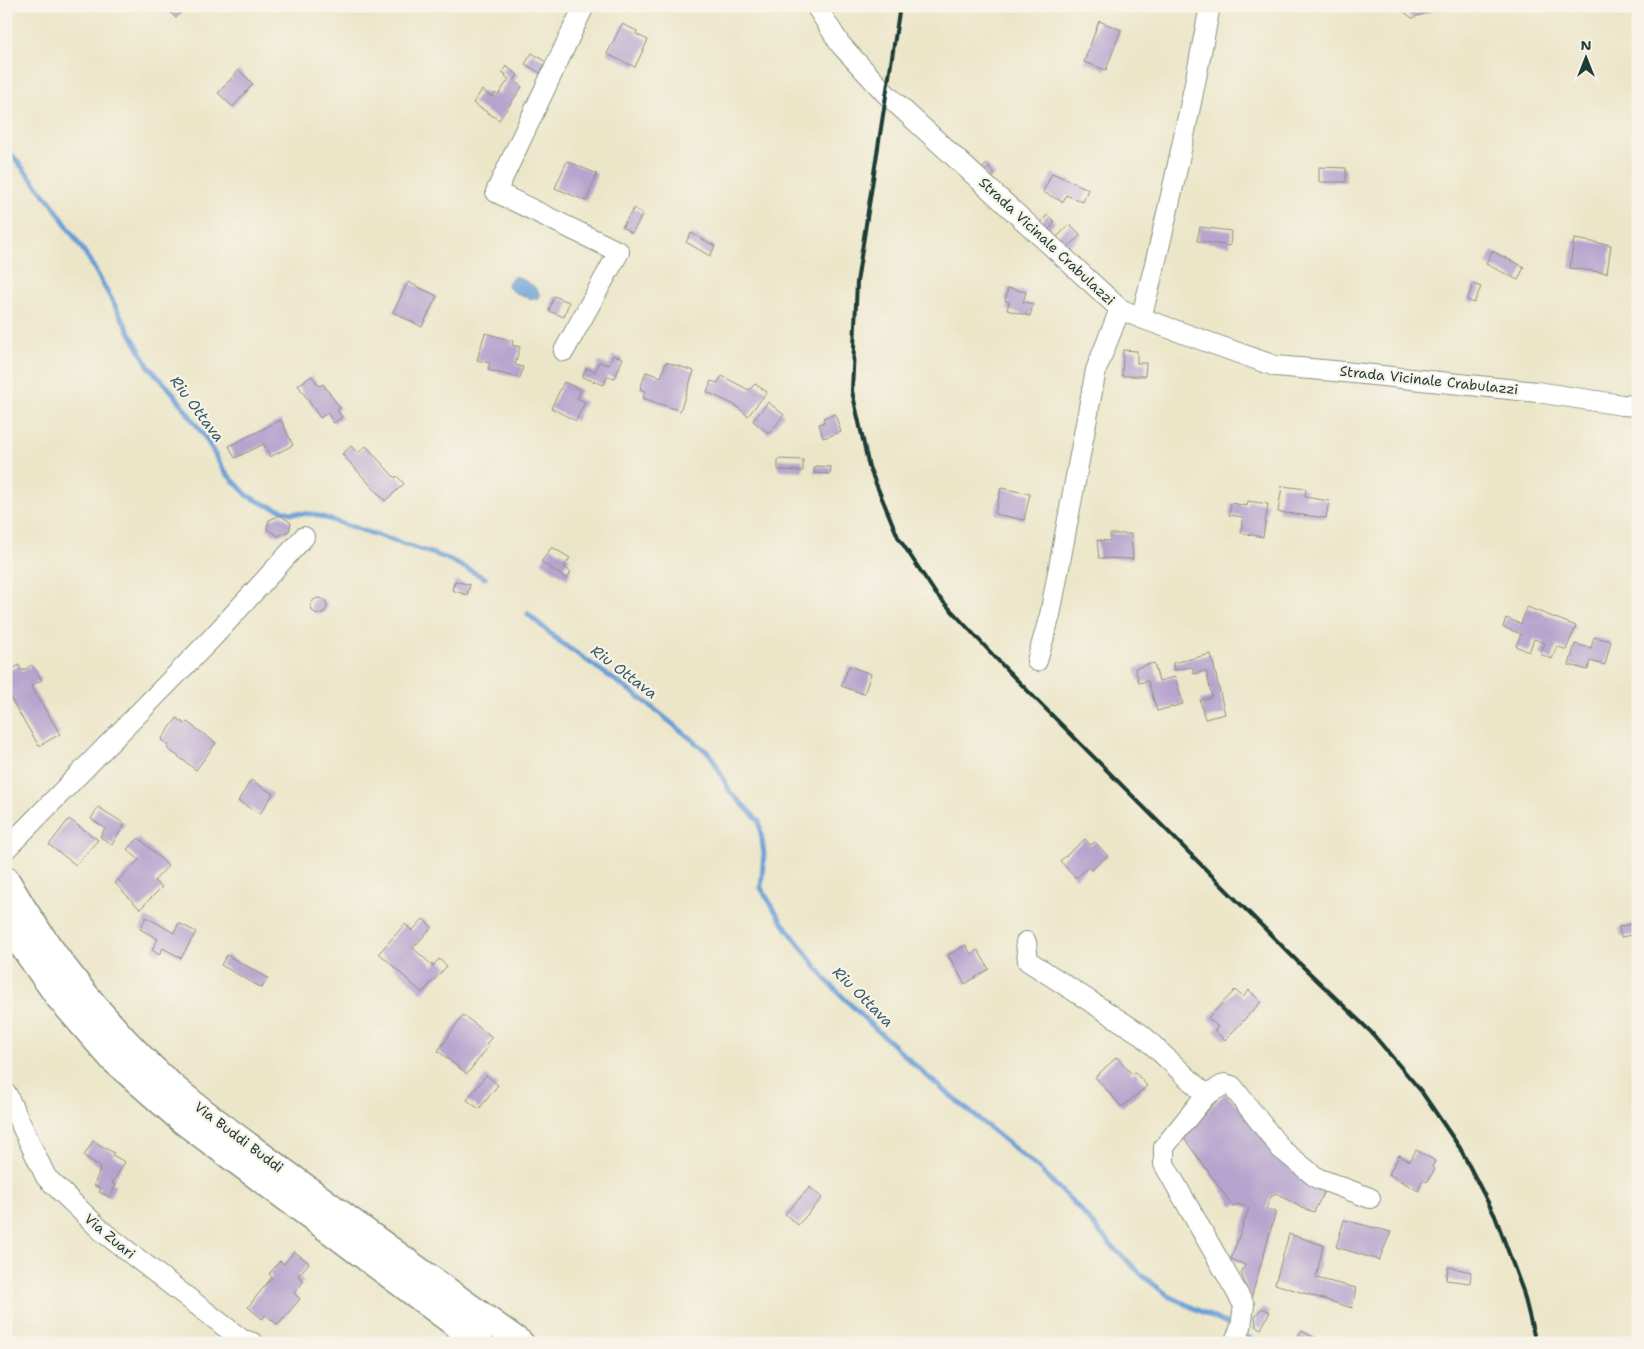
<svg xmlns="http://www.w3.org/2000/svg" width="1644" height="1349" viewBox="0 0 1644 1349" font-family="'Shantell Sans',sans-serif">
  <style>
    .water { fill: #699ed6; stroke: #446e85 }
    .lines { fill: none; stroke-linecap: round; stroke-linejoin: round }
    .stream { stroke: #699ed6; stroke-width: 5 }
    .building { fill: #b7a4ce }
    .minor-casing { stroke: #86927e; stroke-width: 22 }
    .major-casing { stroke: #86927e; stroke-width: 28 }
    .minor { stroke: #fff; stroke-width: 20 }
    .major { stroke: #fff; stroke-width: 25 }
    .rail { stroke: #1f3d34; stroke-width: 4 }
    .labels { text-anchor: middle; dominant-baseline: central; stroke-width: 4.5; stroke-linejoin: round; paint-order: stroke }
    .street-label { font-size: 14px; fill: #1f3d34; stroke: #f7f3e8 }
    .water-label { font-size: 15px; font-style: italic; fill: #355a65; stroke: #f7f3e8 }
  </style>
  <rect width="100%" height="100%" fill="#f7f3e8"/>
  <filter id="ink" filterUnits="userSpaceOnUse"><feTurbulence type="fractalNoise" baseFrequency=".02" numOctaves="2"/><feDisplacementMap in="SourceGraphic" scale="10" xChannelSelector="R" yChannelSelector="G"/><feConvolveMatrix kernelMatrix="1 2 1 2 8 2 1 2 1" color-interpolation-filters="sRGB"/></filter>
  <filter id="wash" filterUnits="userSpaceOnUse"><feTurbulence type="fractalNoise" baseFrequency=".0096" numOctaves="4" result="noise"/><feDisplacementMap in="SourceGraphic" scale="20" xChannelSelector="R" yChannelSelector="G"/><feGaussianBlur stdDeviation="1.12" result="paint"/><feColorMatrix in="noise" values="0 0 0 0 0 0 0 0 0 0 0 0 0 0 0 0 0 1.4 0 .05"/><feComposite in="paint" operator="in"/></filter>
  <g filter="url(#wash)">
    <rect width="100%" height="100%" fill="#ece6c9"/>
    <path class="water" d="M516 276C525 281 536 285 540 295L538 298C529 300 514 294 508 287 508 282 511 278 516 276Z"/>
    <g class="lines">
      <path class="stream" d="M6 150 12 155 53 205 89 259 149 367 174 394 205 437 224 471 248 496 264 504 291 513 313 514 416 548 446 558 485 578
        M528 614 559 641 643 700 711 755 730 792 759 821 764 854 761 888 782 922 828 982 865 1019 928 1077 1038 1168 1075 1204 1110 1244 1144 1277 1169 1296 1235 1328
        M1248 1337 1256 1343"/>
    </g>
    <g id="blocks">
      <path class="building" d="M164 6H183L185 8 176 18Z
        M1402 6H1437V9L1412 18 1402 10Z
        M1099 21 1121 30 1106 70 1084 62Z
        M622 24 637 31 636 34 648 40 635 67 607 54Z
        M532 53 546 62 540 73 525 64Z
        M506 66 518 75 514 81 522 87 499 120 473 103 482 90 492 97 495 93 498 95 509 79 505 76 506 74 502 72Z
        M239 70 253 84 233 107 218 93Z
        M567 161 597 174 586 201 555 188Z
        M987 164 995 175 989 179 981 169Z
        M1319 167 1346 168V182H1319Z
        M1052 173 1088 189 1083 202 1066 195 1063 202 1043 192Z
        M634 208 643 214 632 233 622 227Z
        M1047 215 1055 222 1048 231 1040 224Z
        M1070 224 1081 235 1066 249 1056 238Z
        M1200 227 1231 231 1230 246 1197 241Z
        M691 233 715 246 710 256 686 242Z
        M1574 239 1611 245 1607 273 1570 268Z
        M1492 251 1524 267 1518 280 1486 264Z
        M408 282 437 296 422 327 393 312Z
        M1474 284 1481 287 1474 303 1467 300Z
        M1008 288 1026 292 1023 302 1033 304 1030 316 1007 310 1009 302 1005 301Z
        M554 296 569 302 564 317 549 311Z
        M485 333 513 341 512 345 520 347 515 365 523 367 520 378 488 370 490 363 477 360Z
        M1123 350 1137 351V363H1146L1145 376H1122Z
        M613 355 623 358 615 378 607 376 604 385 582 377 586 368 595 372 599 362 609 365Z
        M666 362 694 371 680 411 643 398 645 391 640 389 646 372 661 377Z
        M312 376 319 386 323 384 340 408 337 410 342 417 334 423 327 413 320 418 298 385Z
        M722 376 749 390 755 384 767 392 748 416 735 405 707 392 711 381 718 383Z
        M564 382 581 390 577 398 585 402 576 421 551 408Z
        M768 402 784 415 769 434 753 421Z
        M835 414 841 432 823 438 819 424 824 422 823 418Z
        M281 420 293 445 270 457 264 444 235 458 229 446Z
        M351 446 358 453 366 446 395 478 397 476 404 484 385 501 342 454Z
        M778 459 803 460V471L778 470Z
        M815 466 831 467 830 474 814 473Z
        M1282 486 1306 489 1305 497 1329 501 1326 518 1278 512Z
        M1001 488 1030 494 1024 520 995 514Z
        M1248 501 1268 504 1263 537 1241 533 1243 517 1229 515 1231 503 1247 506Z
        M281 515 291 523 289 531 278 536 267 529 269 520Z
        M1110 534H1131L1133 559 1099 558 1097 540 1110 541Z
        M552 547 570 558 564 567 571 572 567 579 541 562Z
        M455 581 470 585 467 595 452 590Z
        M311 606a8 8 0 1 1 16 0a8 8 0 1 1-16 0Z
        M1527 607 1576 626 1566 650 1557 646 1552 659 1540 654 1545 643 1534 639 1529 652 1516 646 1521 634 1503 627 1506 618 1521 624Z
        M1594 637 1611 641 1605 665 1590 661 1588 670 1569 665 1575 644 1591 648Z
        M1211 654 1225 714 1205 719 1200 700 1212 697 1206 671 1194 674 1192 667 1174 670 1173 663Z
        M1154 663 1159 681 1175 677 1183 704 1157 711 1148 681 1139 683 1135 668Z
        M19 665 22 671 32 665 42 680 31 686 60 734 39 746 6 691V673Z
        M849 666 871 674 864 694 841 686Z
        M177 718 185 724 187 722 216 743 196 770 167 748 169 745 161 740Z
        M251 780 273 794 260 814 238 801Z
        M98 807 125 824 112 844 100 837 105 828 91 819Z
        M69 819 98 840 76 865 49 845Z
        M139 838 168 866 154 881 162 887 140 909 115 883 139 860 127 849Z
        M1085 839 1090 845 1095 842 1108 856 1091 870 1088 867 1076 878 1060 861Z
        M146 917 174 933 179 923 196 932 181 958 163 948 159 955 152 950 158 939 140 929Z
        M423 919 432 927 413 948 433 966 439 959 447 966 422 993 379 953 405 924 412 931Z
        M1636 923 1638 934 1621 937 1619 927Z
        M966 945 971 954 978 950 989 969 965 984 948 955Z
        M227 955 268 978 262 988 221 965Z
        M1235 990 1243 997 1249 990 1261 1002 1225 1040 1214 1030 1218 1027 1208 1018Z
        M463 1015 492 1037 486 1044 489 1046 467 1074 438 1051Z
        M1117 1057 1132 1074 1135 1072 1147 1086 1122 1107 1095 1077Z
        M486 1075 498 1085 479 1109 467 1100Z
        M1225 1093 1325 1190 1314 1212 1302 1208 1276 1193 1270 1198 1266 1209 1276 1211 1251 1299 1241 1273 1245 1265 1231 1259 1249 1208 1238 1204 1233 1206 1183 1137Z
        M93 1141 114 1153 112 1155 125 1162 112 1183 116 1185 110 1197 99 1192 101 1189 94 1185 101 1167 84 1156Z
        M1416 1150 1435 1161 1432 1167 1435 1169 1427 1182 1423 1180 1418 1191 1389 1174 1399 1155 1410 1161Z
        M810 1187 822 1198 798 1225 785 1214Z
        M1344 1220 1391 1232 1379 1260 1336 1247Z
        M1289 1234 1323 1245 1316 1278 1356 1288 1352 1308 1275 1284Z
        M294 1251 309 1263 298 1276 304 1281 294 1293 300 1299 278 1325 266 1315 262 1319 248 1307 272 1277 269 1274 280 1261 284 1264Z
        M1448 1267 1471 1272 1470 1283 1446 1280Z
        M1262 1308 1270 1312 1261 1329 1256 1326 1255 1316Z
        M1301 1331 1320 1340 1318 1343H1295Z"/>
    </g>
  </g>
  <g filter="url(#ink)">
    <use href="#blocks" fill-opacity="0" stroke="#86927e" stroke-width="1"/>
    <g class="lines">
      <defs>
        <path id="minor" d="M816 6 840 44 886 94 1120 309 1141 318 1275 366 1334 371 1537 392 1622 405 1638 406
          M1141 318C1169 215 1190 111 1210 6
          M564 351 619 252 496 192 584 6
          M1037 661 1050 615 1096 370 1120 309
          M6 849 212 638 304 537
          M1026 942 1028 961 1142 1035 1206 1095
          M6 1093 46 1177 103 1232 241 1339 253 1343
          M1234 1343 1241 1327 1244 1305 1164 1164V1147L1206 1095 1225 1084 1232 1086 1281 1149 1317 1178 1370 1198"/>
        <path id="major" d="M6 879C48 953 113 1035 177 1090 219 1125 263 1156 307 1188 378 1241 450 1292 521 1343
          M6 923 58 997 113 1060 181 1120 480 1343"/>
      </defs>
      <use href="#minor" class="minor-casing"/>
      <use href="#major" class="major-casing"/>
      <use href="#minor" class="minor"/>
      <use href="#major" class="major"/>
      <path class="rail" d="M900 6 857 282 852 391 869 467 898 537 936 594 1007 670 1296 960 1371 1032 1421 1091 1460 1148 1495 1216 1523 1291 1536 1343"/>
    </g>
  </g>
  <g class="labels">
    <g class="street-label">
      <text transform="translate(1047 241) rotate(43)">Strada Vicinale Crabulazzi</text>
      <text transform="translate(1429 380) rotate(6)">Strada Vicinale Crabulazzi</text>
      <text transform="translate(239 1137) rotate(37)">Via Buddi Buddi</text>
      <text transform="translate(110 1236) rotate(40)">Via Zuari</text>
    </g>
    <g class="water-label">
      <text transform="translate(197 409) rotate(53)">Riu Ottava</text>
      <text transform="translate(624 672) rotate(37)">Riu Ottava</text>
      <text transform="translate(863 997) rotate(45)">Riu Ottava</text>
    </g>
  </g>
  <rect width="1644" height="1349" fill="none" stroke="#f7f3e8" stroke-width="25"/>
  <g transform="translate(1586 58)" stroke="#f7f3e8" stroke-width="4" paint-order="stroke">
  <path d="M0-4L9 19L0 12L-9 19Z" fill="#1f3d34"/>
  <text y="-8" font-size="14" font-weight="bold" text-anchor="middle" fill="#1f3d34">N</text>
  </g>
</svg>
